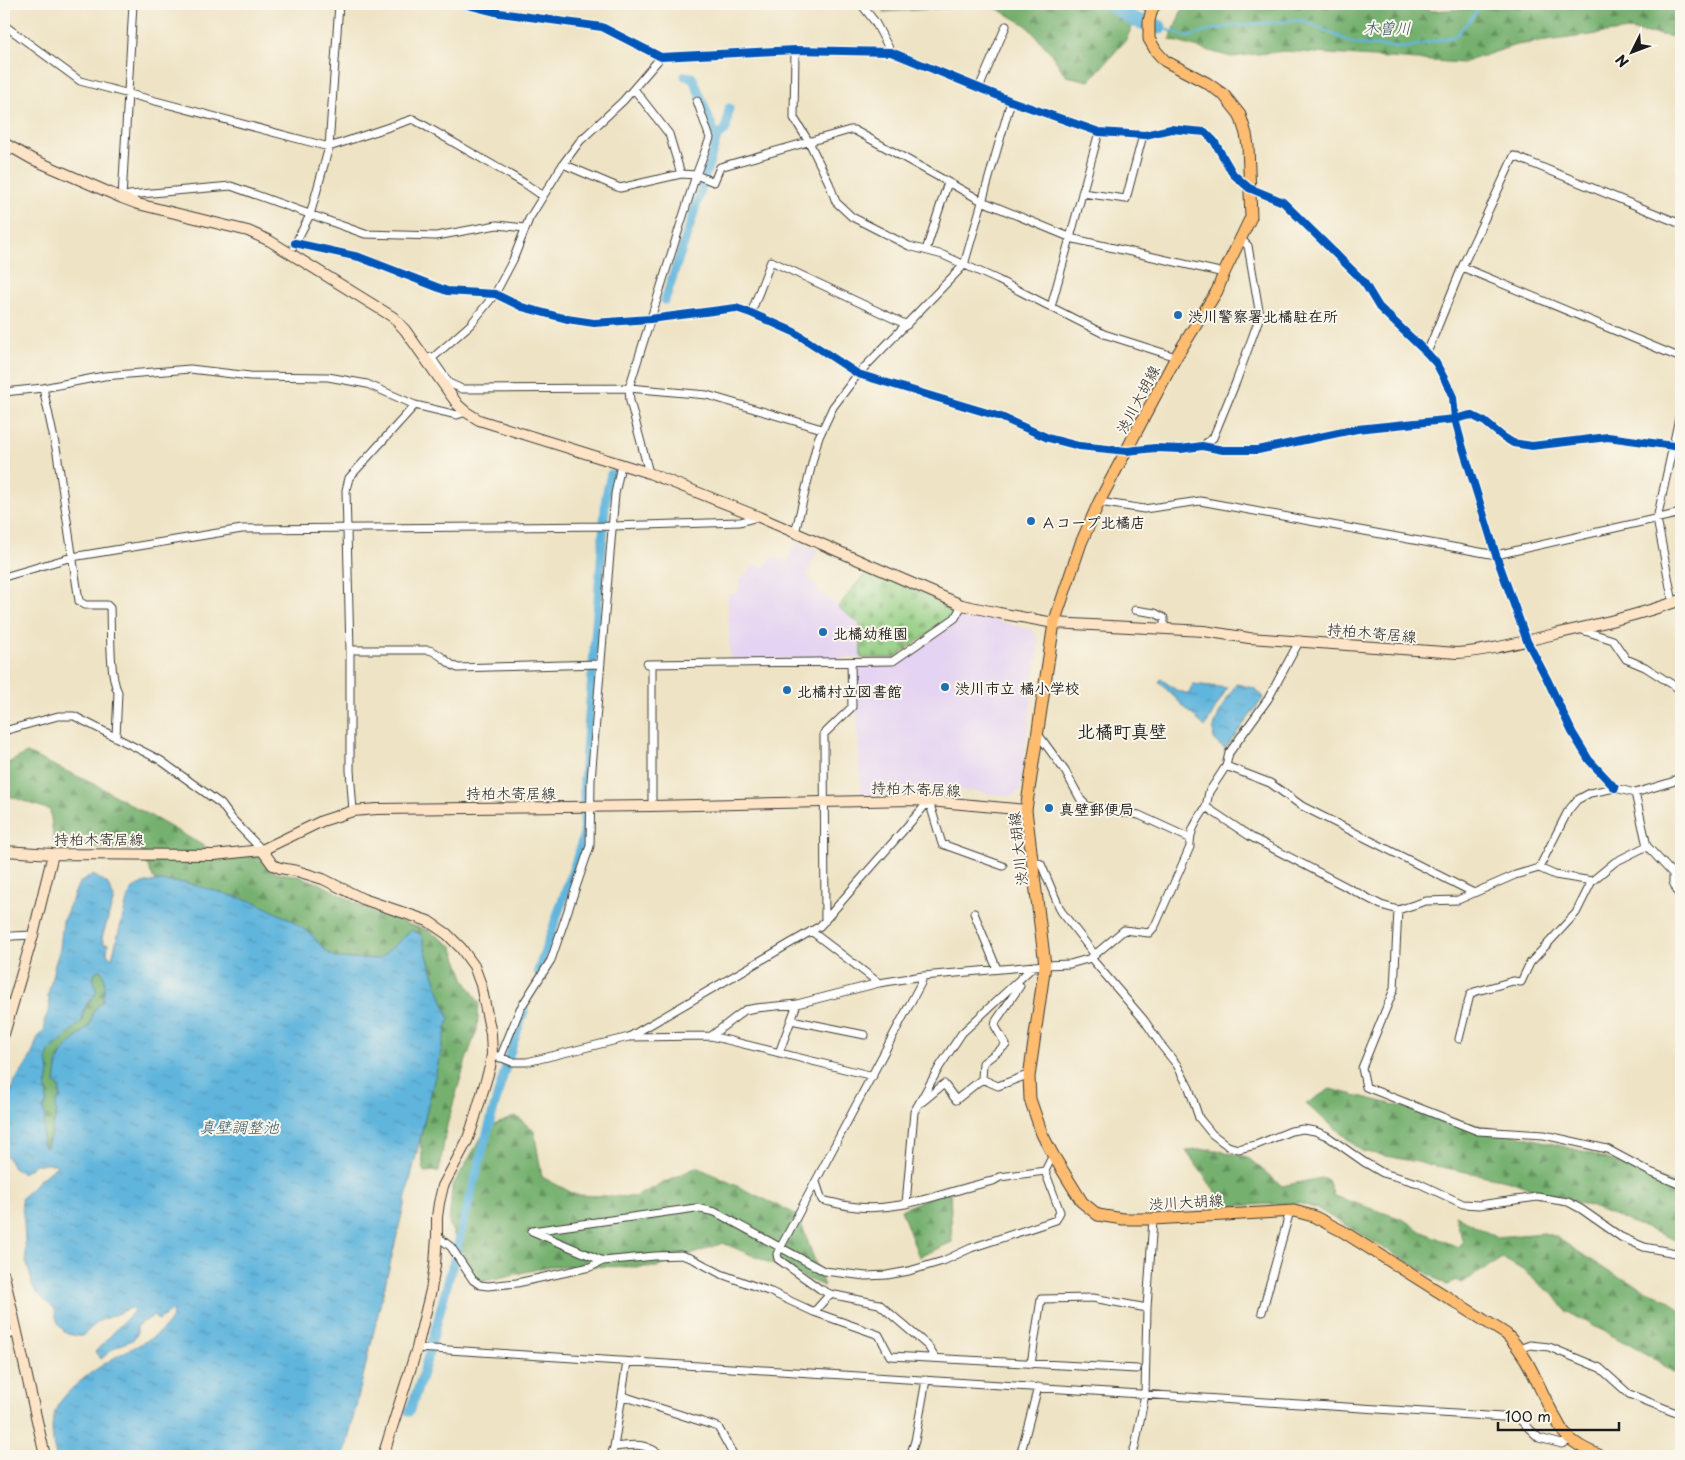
<svg xmlns="http://www.w3.org/2000/svg" width="1685" height="1460" viewBox="0 0 1685 1460" font-family="'Playpen Sans','Klee One',sans-serif">
  <style>
    .built { fill: #e4d3f2 }
    .forest { fill: url(#forest-firs); stroke: #486645 }
    .cemetery { fill: url(#cemetery-stones); stroke: #56744e }
    .water { fill: url(#water-ripples); stroke: #3e687c; fill-rule: evenodd }
    .lines { fill: none; stroke-linecap: round; stroke-linejoin: round }
    .stream { stroke: #61b5dd; stroke-width: 2.5 }
    .canal { stroke: #61b5dd; stroke-width: 9 }
    .river { stroke: #61b5dd; stroke-width: 15 }
    .street-casing { stroke: #3c3a35; stroke-width: 9 }
    .secondary-casing { stroke: #3c3a35; stroke-width: 12 }
    .primary-casing { stroke: #3c3a35; stroke-width: 13 }
    .street { stroke: #fff; stroke-width: 7 }
    .secondary { stroke: #fee4c6; stroke-width: 10 }
    .primary { stroke: #fdbc70; stroke-width: 11 }
    .cycleway-casing { stroke: #fbf7ec; stroke-width: 11 }
    .cycleway { stroke: #0057b8; stroke-width: 8 }
    .poi-dot { fill: #1f6fb2; stroke: #fbf7ec; stroke-width: 2 }
    .labels { text-anchor: middle; dominant-baseline: central; stroke-width: 4; stroke-linejoin: round; paint-order: stroke }
    .poi-label { font-size: 15px; font-weight: bold; fill: #1c1c1c; stroke: #fbf7ec; text-anchor: start }
    .street-label { font-size: 15px; fill: #1c1c1c; stroke: #fbf7ec }
    .water-label { font-size: 16px; font-style: italic; fill: #385969; stroke: #fbf7ec }
    .quarter-label { font-size: 18px; font-weight: bold; fill: #1c1c1c; stroke: #fbf7ec }
  </style>
  <defs>
    <pattern id="forest-firs" width="22" height="20" patternUnits="userSpaceOnUse" patternTransform="scale(1.25)"><rect width="22" height="20" fill="#74b06e"/><path d="M5 1l3.5 6h-7zM16 11l3.5 6h-7z" fill="#5e8e5a"/></pattern>
    <pattern id="cemetery-stones" width="16" height="16" patternUnits="userSpaceOnUse" patternTransform="scale(1.25)"><rect width="16" height="16" fill="#90cc80"/><path d="M2 7V4a2 2 0 0 1 4 0v3zM10 15v-3a2 2 0 0 1 4 0v3z" fill="#7caf6e"/></pattern>
    <pattern id="water-ripples" width="26" height="14" patternUnits="userSpaceOnUse" patternTransform="scale(1.25)"><rect width="26" height="14" fill="#61b5dd"/><path d="M2 4q2-2 4 0t4 0M15 11q2-2 4 0t4 0" fill="none" stroke="#4f92b2"/></pattern>
  </defs>
  <rect width="100%" height="100%" fill="#fbf7ec"/>
  <filter id="ink" filterUnits="userSpaceOnUse"><feTurbulence type="fractalNoise" baseFrequency=".02" numOctaves="2"/><feDisplacementMap in="SourceGraphic" scale="10" xChannelSelector="R" yChannelSelector="G"/><feConvolveMatrix kernelMatrix="1 2 1 2 8 2 1 2 1" color-interpolation-filters="sRGB"/></filter>
  <filter id="wash" filterUnits="userSpaceOnUse"><feTurbulence type="fractalNoise" baseFrequency=".0096" numOctaves="4" result="noise"/><feDisplacementMap in="SourceGraphic" scale="20" xChannelSelector="R" yChannelSelector="G"/><feGaussianBlur stdDeviation="1.12" result="paint"/><feColorMatrix in="noise" values="0 0 0 0 0 0 0 0 0 0 0 0 0 0 0 0 0 1.4 0 .05"/><feComposite in="paint" operator="in"/></filter>
  <g filter="url(#wash)">
    <rect width="100%" height="100%" fill="#eee3c4"/>
    <path class="built" d="M796 542 817 550 807 575 820 592 860 623 861 658 730 659 728 595 739 592 740 580 757 563 762 568 774 557 787 562Z
      M962 610 1033 631 1039 641 1020 790 1012 796 963 790 931 791 932 787H919V793L861 796 855 665 898 661Z"/>
    <path class="forest" d="M880 4H1106L1135 22 1125 41 1089 81 1066 76 1050 52 1026 25 991 5 884 12Z
      M1184 4H1430L1429 11 1560 4H1681V38L1628 30 1516 45 1462 63 1285 51 1231 57 1170 40Z
      M27 753 98 786 218 854H260L265 865 276 873 295 875 321 884 359 905 413 926 426 929 452 946 465 980 479 1003 477 1030 466 1060 447 1125 439 1171 424 1172 420 1140 448 1018 430 965 421 935 412 930 379 959 336 958 326 951 313 936 205 889 187 883 155 881 140 850 54 844 50 810 9 796 4 782V765Z
      M96 970H100L103 973 106 985 104 1000 93 1012 90 1025 70 1044 58 1060 57 1068 61 1098 55 1109 57 1111 47 1147 43 1148V1110L47 1102 46 1089 49 1072 47 1058 49 1051 82 1021C83 1009 92 998 94 986 95 980 92 977 96 970Z
      M1330 1089 1590 1153 1681 1186V1242L1595 1208 1506 1180 1362 1151 1306 1104Z
      M516 1116 534 1131 542 1177 576 1195 634 1197 697 1167 798 1215 824 1286 723 1243 657 1267 551 1266 481 1282 473 1274 449 1224 452 1187 487 1128Z
      M1211 1149 1247 1157 1282 1186 1321 1178 1328 1180 1334 1196 1402 1219 1423 1232 1458 1247 1463 1242 1455 1215 1496 1237 1544 1233 1556 1237 1609 1272 1668 1300 1681 1312V1378L1652 1357 1566 1311 1555 1296 1521 1269 1502 1258 1462 1283 1456 1280 1447 1285 1318 1209 1298 1203 1226 1206 1186 1151Z
      M950 1188 952 1242 919 1257 901 1210Z"/>
    <path class="cemetery" d="M868 570 956 608 953 616 894 658H861L860 624 838 607Z"/>
    <path class="water" d="M1161 679 1176 690 1189 694 1193 684 1227 688 1205 727 1159 682Z
      M1236 684 1254 688 1264 697 1225 749C1221 746 1215 743 1214 738 1210 723 1229 697 1236 684Z
      M93 875 107 883 114 898 102 938 104 944H108L107 954 112 958 128 897 132 890 138 885 155 881 187 883 255 902 291 920 313 936 326 951 336 958 379 959 412 930 421 935 430 965 449 1018 344 1456H56C53 1445 51 1430 53 1419 56 1394 97 1368 117 1356 133 1347 174 1332 173 1310L158 1320 153 1316 137 1326V1334L134 1339 116 1347 101 1359 95 1352 134 1311 131 1308 99 1321 82 1336C65 1337 56 1326 55 1310L36 1292 32 1285 31 1277 26 1262 24 1222 21 1199 40 1179 57 1166 56 1164H34L31 1168 22 1173 12 1167C11 1161 5 1156 4 1150 1 1143 10 1090 14 1082 20 1073 27 1066 31 1056 37 1044 34 1039 45 1029L44 1022 50 1008 48 995 55 964 60 949 63 921 79 883ZM100 970C109 979 103 989 103 1000L93 1012 90 1025 70 1044 62 1053 58 1060 55 1083 59 1086 61 1098 57 1101 55 1109 57 1112 47 1147 44 1148 42 1143 45 1116 43 1110 47 1102 46 1089 49 1072 47 1058 49 1052 82 1021C82 1014 84 1007 89 1001 91 1000 94 998 95 995 99 988 90 981 96 971Z"/>
    <g class="lines">
      <path class="stream" d="M1159 27 1189 37 1211 30 1232 26 1302 20 1355 44 1405 48 1456 36 1483 4"/>
      <path class="canal" d="M685 76 692 77C702 97 708 118 717 138
        M665 300 691 222 717 138 726 129 729 108
        M538 971 579 852 584 833V779L606 496 611 474
        M409 1412C424 1376 433 1338 443 1300 470 1204 491 1106 524 1011"/>
      <path class="river" d="M1110 4 1135 20 1159 27"/>
    </g>
  </g>
  <g filter="url(#ink)">
    <g class="lines">
      <defs>
        <path id="street" d="M133 4 122 198 129 195 231 186 365 234 436 236 497 225 525 228
          M464 4 500 13 602 27 661 57 795 50 891 52 1011 101 1099 132 1145 135 1171 129 1205 132 1214 141 1233 174 1249 188 1283 202 1357 275 1365 284 1379 307 1427 353 1436 363 1445 380 1453 397 1455 419 1462 445 1496 555 1527 641 1547 679 1572 732 1589 760 1615 788
          M861 4 875 22 891 52
          M1141 4 1152 9
          M4 25 80 81 329 147 413 119 524 183 543 196
          M795 50 794 118 809 142 829 183 836 202 852 217 909 246 943 255 998 280 1104 334 1176 357
          M979 88 1006 26
          M634 89 669 134 681 174
          M4 154 13 150
          M563 164 580 141 623 101 661 57
          M1082 193 1126 199 1143 135
          M295 243 359 257 447 291 495 294 522 307 567 319 594 323 650 319 736 308 751 313 794 332 858 374 1001 417 1048 438 1079 446 1127 451 1155 448 1181 449 1202 446 1223 450H1258L1357 429 1455 419 1471 415 1485 422 1502 436 1513 443 1532 446 1608 437 1681 447
          M294 246 310 215 329 147 339 4
          M926 250 948 182
          M1462 267 1681 358
          M1051 307 1099 132
          M751 313 771 261 907 325
          M1427 353 1462 267 1514 156 1681 224
          M431 357 449 383 462 389 629 388 707 395 822 429
          M428 362 471 324 495 294 513 260 529 219 563 164 620 188 681 174 696 175 714 182 720 167 850 130H854L982 201 1074 239 1224 273
          M43 388 57 453 79 601 85 605H107L110 608C111 629 109 675 118 692L116 737
          M4 392 43 388 104 376 190 369 250 376 328 377 367 384 415 405 457 415 466 412
          M1202 446 1213 438 1236 382 1260 316 1248 246 1241 239
          M649 473 630 401 629 388 696 175 710 138 697 101
          M1099 502 1144 509 1200 501 1496 555 1681 513
          M795 533 818 439 833 407 858 374 964 265 1011 101
          M4 577 72 557 242 529 613 526 740 522 758 517
          M1673 603 1657 519 1681 409
          M1135 610 1155 613 1164 618V629
          M1579 629 1613 640 1626 659 1645 667 1681 690
          M1300 640 1268 699 1229 753 1226 766 1209 792 1206 807 1251 837 1381 905 1398 910 1426 901 1458 900 1515 875 1539 868 1568 811 1577 800 1590 793 1615 788 1635 793 1672 782 1681 777
          M350 650H429C441 653 447 664 458 668L600 664
          M647 664 893 661 955 618 962 605
          M4 731 58 716H74L160 760 221 804 232 819 262 850
          M1038 734 1065 771 1081 800 1087 806 1139 815 1189 838
          M1226 766 1270 783 1302 806 1474 893
          M1635 793 1647 846 1673 874V882L1681 900
          M652 806V664
          M353 811 350 770V650L346 490 349 478 415 405
          M1032 859 1041 864 1061 911 1095 955
          M1539 868 1555 875 1592 881 1615 862 1647 846
          M1673 874 1681 876
          M1398 910 1394 989 1362 1068 1366 1087 1478 1131 1544 1135 1607 1149 1650 1172 1681 1185
          M974 913 997 969
          M825 921 824 734 852 707 851 662
          M811 931 879 983
          M4 938 12 936 33 935
          M1091 958 1124 930 1149 933 1155 926 1190 847C1189 831 1197 821 1206 807
          M791 1020 865 1035
          M711 1036 873 1076
          M629 1037 711 1036 745 1010 756 1008 797 1004 879 983 923 976 1045 965 1070 964 1091 958 1144 1020 1161 1045 1177 1065 1189 1088 1199 1118 1212 1134 1228 1146 1238 1149 1256 1145 1291 1131 1303 1129 1315 1131 1327 1136 1364 1162 1383 1173 1418 1183 1463 1204 1479 1205 1537 1197 1568 1202 1581 1209 1621 1237 1644 1247 1681 1254
          M1459 1039 1470 995 1474 992 1513 981 1521 982 1530 963 1576 913 1592 881
          M779 1053 797 1004
          M492 1054 512 1062H527L629 1037 820 926 929 801 942 844 1003 866
          M500 1058 520 1009 551 960 590 846 591 780 615 494 621 465
          M982 1079 983 1063 1006 1045 995 1026 996 1021 1020 986 1017 982
          M922 1102 944 1084 956 1100 982 1079 998 1086 1030 1074
          M816 1182 822 1200C831 1202 840 1205 849 1206 899 1214 945 1191 993 1181L1000 1177 1045 1171 1053 1155
          M906 1204 914 1112 940 1066 962 1033 1034 966
          M437 1236 451 1247 473 1280 480 1285 488 1286 517 1283 590 1267 603 1261 655 1256 681 1255 693 1259 721 1274 771 1292 814 1312 830 1294 820 1289 778 1259 777 1254 921 983 923 976
          M603 1261 532 1231 696 1208 715 1212 824 1271 866 1276 887 1275 909 1271 943 1261 971 1248 1056 1220 1060 1212 1045 1171
          M830 1294 879 1304 928 1346 935 1358
          M814 1312 879 1335 890 1356 1137 1369
          M1262 1312 1290 1211
          M4 1337 16 1332
          M417 1348 1518 1418 1539 1438 1562 1444 1571 1440
          M1519 1349 1530 1345 1549 1347 1600 1368 1629 1394 1681 1415
          M1031 1364 1041 1299 1093 1298 1147 1308
          M623 1396 718 1427 734 1456
          M614 1447 627 1362
          M611 1456 614 1447C637 1444 644 1443 663 1456
          M910 1456 915 1441 926 1380
          M1020 1456 1038 1387
          M1131 1456 1135 1447 1145 1394 1147 1308 1153 1219"/>
        <path id="secondary" d="M4 143 32 159 122 198 138 204 248 231 270 241 393 317 405 330 458 405 466 412 479 420 649 473 759 517 962 605 999 613 1054 623 1204 631 1249 638 1457 653C1489 651 1520 642 1551 635 1595 625 1639 615 1681 600
          M262 850 273 865 280 868 297 871 323 879 363 899 428 921 447 934 461 948 474 966 481 985 491 1034 492 1054 490 1067 472 1127 467 1141 443 1186 439 1203 437 1217V1236L435 1265 431 1290 417 1348 383 1456
          M4 851 53 854 214 855 262 850 322 821 353 811 377 809 652 806 911 800 929 801 1026 810
          M4 1034 33 935 53 854
          M4 1275 45 1456"/>
        <path id="primary" d="M1156 4 1152 9 1149 21V39L1156 51 1165 61 1207 83 1224 95 1240 115 1246 134 1248 146 1251 217 1224 273 1217 291 1176 357 1099 502 1081 543 1054 623 1026 810 1045 965 1029 1077 1030 1099 1042 1134 1053 1155 1082 1202 1098 1215 1123 1219H1153L1294 1211 1313 1216 1342 1231 1506 1334C1529 1356 1538 1387 1553 1414 1557 1420 1560 1428 1565 1434 1575 1445 1588 1451 1601 1456"/>
      </defs>
      <use href="#street" class="street-casing"/>
      <use href="#secondary" class="secondary-casing"/>
      <use href="#primary" class="primary-casing"/>
      <use href="#street" class="street"/>
      <use href="#secondary" class="secondary"/>
      <use href="#primary" class="primary"/>
      <defs>
        <path id="cycleway" d="M464 4 500 13 602 27 661 57 795 50 891 52 1011 101 1099 132 1145 135 1171 129 1205 132 1214 141 1233 174 1249 188 1283 202 1357 275 1365 284 1379 307 1427 353 1436 363 1445 380 1453 397 1455 419 1462 445 1496 555 1527 641 1547 679 1572 732 1589 760 1615 788
          M295 243 359 257 447 291 495 294 522 307 567 319 594 323 650 319 736 308 751 313 794 332 858 374 1001 417 1048 438 1079 446 1127 451 1155 448 1181 449 1202 446 1223 450H1258L1357 429 1455 419 1471 415 1485 422 1502 436 1513 443 1532 446 1608 437 1681 447"/>
      </defs>
      <use href="#cycleway" class="cycleway-casing"/>
      <use href="#cycleway" class="cycleway"/>
    </g>
  </g>
  <g class="poi-dot">
    <circle cx="1178" cy="315" r="5"/>
    <circle cx="1031" cy="521" r="5"/>
    <circle cx="823" cy="632" r="5"/>
    <circle cx="945" cy="687" r="5"/>
    <circle cx="787" cy="690" r="5"/>
    <circle cx="1049" cy="808" r="5"/>
  </g>
  <g class="labels">
    <g class="poi-label">
      <text x="1188" y="315">渋川警察署北橘駐在所</text>
      <text x="1041" y="521">Ａコープ北橘店</text>
      <text x="833" y="632">北橘幼稚園</text>
      <text x="955" y="687">渋川市立 橘小学校</text>
      <text x="797" y="690">北橘村立図書館</text>
      <text x="1059" y="808">真壁郵便局</text>
    </g>
    <g class="street-label">
      <text transform="translate(1137 399) rotate(-62)">渋川大胡線</text>
      <text transform="translate(1372 632) rotate(5)">持柏木寄居線</text>
      <text transform="translate(916 788) rotate(2)">持柏木寄居線</text>
      <text x="511" y="792">持柏木寄居線</text>
      <text x="99" y="838">持柏木寄居線</text>
      <text transform="translate(1017 849) rotate(-96)">渋川大胡線</text>
      <text transform="translate(1186 1201) rotate(-3)">渋川大胡線</text>
    </g>
    <g class="water-label">
      <text x="1387" y="27">木曽川</text>
      <text x="239" y="1126">真壁調整池</text>
    </g>
    <g class="quarter-label">
      <text x="1122" y="730">北橘町真壁</text>
    </g>
  </g>
  <rect width="1685" height="1460" fill="none" stroke="#fbf7ec" stroke-width="20"/>
  <g transform="translate(1632 52) rotate(228)" stroke="#fbf7ec" stroke-width="4" paint-order="stroke">
  <path d="M0-4L9 19L0 12L-9 19Z" fill="#1c1c1c"/>
  <text y="-8" font-size="14" font-weight="bold" text-anchor="middle" fill="#1c1c1c">N</text>
  </g>
  <path d="M1498 1422v8h121v-8" fill="none" stroke="#1c1c1c" stroke-width="2.5"/>
  <text x="1505" y="1422" font-size="15" fill="#1c1c1c" stroke="#fbf7ec" stroke-width="4" paint-order="stroke">100 m</text>
</svg>
